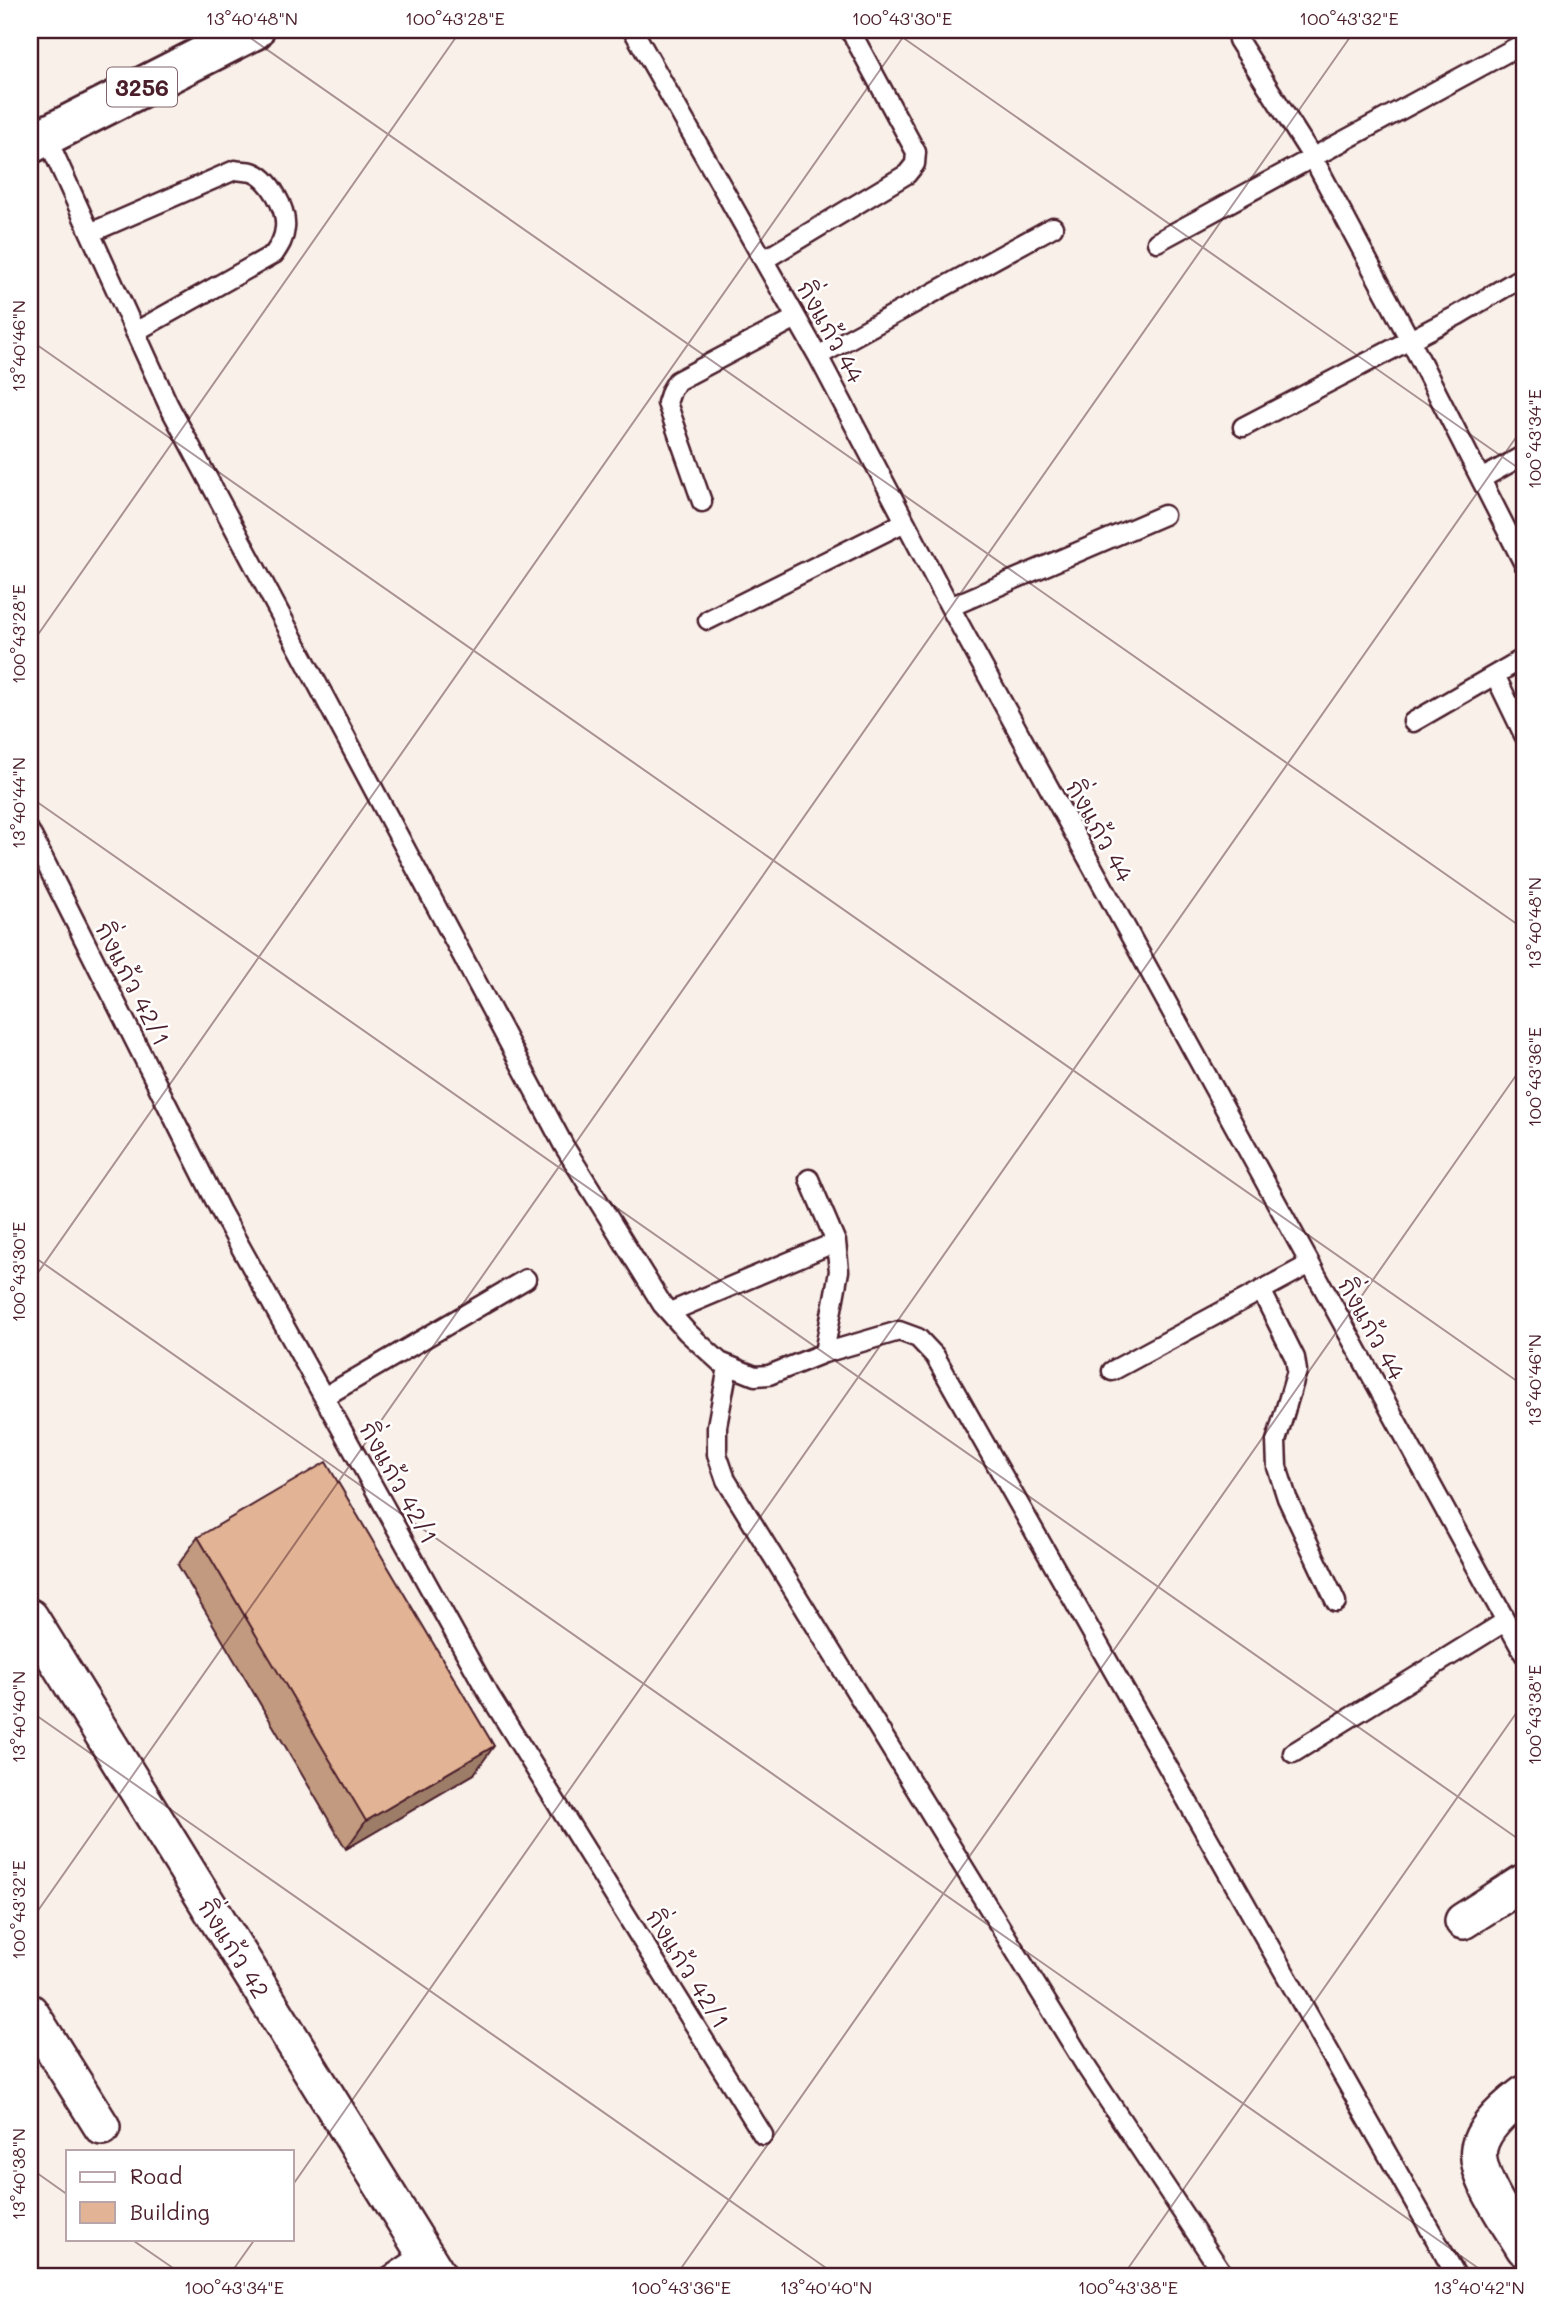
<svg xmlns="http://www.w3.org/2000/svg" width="1554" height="2307" viewBox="0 0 1554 2307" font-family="Mali,'Playpen Sans Thai',sans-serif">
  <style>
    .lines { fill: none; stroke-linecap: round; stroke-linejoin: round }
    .lane-casing { stroke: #4a1f2b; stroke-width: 23 }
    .street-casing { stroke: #4a1f2b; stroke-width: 40 }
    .primary-casing { stroke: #4a1f2b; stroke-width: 44 }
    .lane { stroke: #fff; stroke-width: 18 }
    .street { stroke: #fff; stroke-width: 35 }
    .primary { stroke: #fff; stroke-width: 38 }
    .wall { fill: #c29a7f; stroke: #4a1f2b; stroke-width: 2 }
    .shaded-wall { fill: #9e7d68; stroke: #4a1f2b; stroke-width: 2 }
    .building { fill: #e2b394; stroke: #4a1f2b; stroke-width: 2 }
    .ticks { fill: none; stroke: #4a1f2b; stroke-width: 2; stroke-opacity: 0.45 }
    .labels { text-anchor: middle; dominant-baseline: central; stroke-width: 5; stroke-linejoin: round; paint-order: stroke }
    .shield { fill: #fff; stroke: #80626b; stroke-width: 2 }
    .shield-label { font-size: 23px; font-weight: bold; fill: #4a1f2b }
    .street-label { font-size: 24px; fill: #4a1f2b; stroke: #fff }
    .neatline { fill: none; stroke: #4a1f2b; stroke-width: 2.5 }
    .ticks-label { font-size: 18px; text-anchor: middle; fill: #4a1f2b }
  </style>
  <rect width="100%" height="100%" fill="#f9f0ea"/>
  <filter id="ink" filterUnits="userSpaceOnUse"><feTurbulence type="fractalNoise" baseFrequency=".0143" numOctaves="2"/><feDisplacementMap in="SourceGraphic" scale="14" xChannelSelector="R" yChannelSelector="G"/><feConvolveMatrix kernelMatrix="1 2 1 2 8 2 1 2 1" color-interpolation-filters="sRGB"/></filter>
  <g filter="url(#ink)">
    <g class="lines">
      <defs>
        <path id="lane" d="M633 30 818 356 950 607 1524 1654
          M1238 40 1313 158 1410 340 1524 564
          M46 136 168 404 564 1146 662 1304 687 1332 720 1362 755 1376 769 1375 824 1353 899 1331 918 1338 935 1356 1457 2277
          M90 233 235 170C240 171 247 171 252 172 270 178 287 209 285 228 284 239 280 245 274 254L135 332
          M1157 242 1524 43
          M764 260 907 174 915 164 916 152 850 30
          M818 356 1053 227
          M1243 427 1458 315 1524 276
          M1481 479 1524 455
          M702 502 667 403 671 391 677 381 796 318
          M950 607 1164 515
          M708 620 905 522
          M1495 675 1524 735
          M1413 722 1524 658
          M30 832 220 1210 485 1688 763 2135
          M1261 1290 1295 1358 1297 1371 1276 1441 1277 1467 1287 1498 1336 1602
          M670 1312 836 1242 809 1179
          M824 1353 839 1271 836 1242
          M728 1367 717 1426V1454L726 1480 1087 2068 1225 2277
          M1112 1371 1310 1264
          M324 1397 526 1279
          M1293 1753 1506 1621
          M388 2277 424 2253"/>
        <path id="street" d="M30 1617 439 2277
          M1463 1921 1524 1882
          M30 2012 102 2127
          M1524 2094C1508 2106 1483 2127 1479 2148 1474 2176 1510 2224 1524 2248"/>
        <path id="primary" d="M30 144 254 30"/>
      </defs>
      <use href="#lane" class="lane-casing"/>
      <use href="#street" class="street-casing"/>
      <use href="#primary" class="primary-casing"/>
      <use href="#lane" class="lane"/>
      <use href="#street" class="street"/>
      <use href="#primary" class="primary"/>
    </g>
    <path class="wall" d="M198 1537 474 1774 346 1849 178 1565Z"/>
    <path class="shaded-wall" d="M494 1746 474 1774 346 1849 366 1821Z"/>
    <path class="building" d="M326 1462 494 1746 366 1821 198 1537Z"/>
  </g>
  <path class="ticks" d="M239 30 1524 929M892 30 1524 472M30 340 1524 1386M30 646 461 30M30 797 1524 1843M30 1254 1491 2277M30 1284 908 30M30 1711 839 2277M30 1922 1355 30M30 2168 68 2195M292 2186 1524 426M131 2239 186 2277M228 2277 255 2239M675 2277 1524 1064M1122 2277 1524 1702"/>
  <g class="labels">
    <rect class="shield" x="107" y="67.5" width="70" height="39" rx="5"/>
    <g class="shield-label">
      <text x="142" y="87">3256</text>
    </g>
    <g class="street-label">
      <text transform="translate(831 331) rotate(61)">กิ่งแก้ว 44</text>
      <text transform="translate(1100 830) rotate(61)">กิ่งแก้ว 44</text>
      <text transform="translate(133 983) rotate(63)">กิ่งแก้ว 42/1</text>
      <text transform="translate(1372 1328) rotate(61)">กิ่งแก้ว 44</text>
      <text transform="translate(399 1482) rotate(61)">กิ่งแก้ว 42/1</text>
      <text transform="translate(234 1948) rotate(58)">กิ่งแก้ว 42</text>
      <text transform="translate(688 1968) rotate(58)">กิ่งแก้ว 42/1</text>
    </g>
  </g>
  <rect width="1554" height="2307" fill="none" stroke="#fff" stroke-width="77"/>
  <rect x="66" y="2150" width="228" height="91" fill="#ffffff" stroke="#b7a5aa" stroke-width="2"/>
  <rect x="80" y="2172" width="35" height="10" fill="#ffffff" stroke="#b7a5aa" stroke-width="2"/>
  <text x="130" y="2184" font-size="21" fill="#4a1f2b">Road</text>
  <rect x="80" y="2202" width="35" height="21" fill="#e2b394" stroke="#b7a5aa" stroke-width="2"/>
  <text x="130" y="2220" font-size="21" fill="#4a1f2b">Building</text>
  <rect x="38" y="38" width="1478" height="2230" class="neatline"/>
  <g class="ticks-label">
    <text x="252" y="25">13°40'48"N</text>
    <text x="455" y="25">100°43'28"E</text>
    <text x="902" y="25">100°43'30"E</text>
    <text x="1349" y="25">100°43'32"E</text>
    <text transform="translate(19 346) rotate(-90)" y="6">13°40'46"N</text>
    <text transform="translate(1535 439) rotate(-90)" y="6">100°43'34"E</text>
    <text transform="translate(19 634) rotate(-90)" y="6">100°43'28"E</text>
    <text transform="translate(19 803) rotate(-90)" y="6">13°40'44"N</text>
    <text transform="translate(1535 923) rotate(-90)" y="6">13°40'48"N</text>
    <text transform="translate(1535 1077) rotate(-90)" y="6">100°43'36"E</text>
    <text transform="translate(19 1272) rotate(-90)" y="6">100°43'30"E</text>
    <text transform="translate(1535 1380) rotate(-90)" y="6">13°40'46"N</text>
    <text transform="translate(1535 1715) rotate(-90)" y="6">100°43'38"E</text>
    <text transform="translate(19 1717) rotate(-90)" y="6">13°40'40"N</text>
    <text transform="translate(19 1910) rotate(-90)" y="6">100°43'32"E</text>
    <text transform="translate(19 2174) rotate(-90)" y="6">13°40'38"N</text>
    <text x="234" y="2294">100°43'34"E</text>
    <text x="681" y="2294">100°43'36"E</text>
    <text x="826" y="2294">13°40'40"N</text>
    <text x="1128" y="2294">100°43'38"E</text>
    <text x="1479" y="2294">13°40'42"N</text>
  </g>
</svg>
